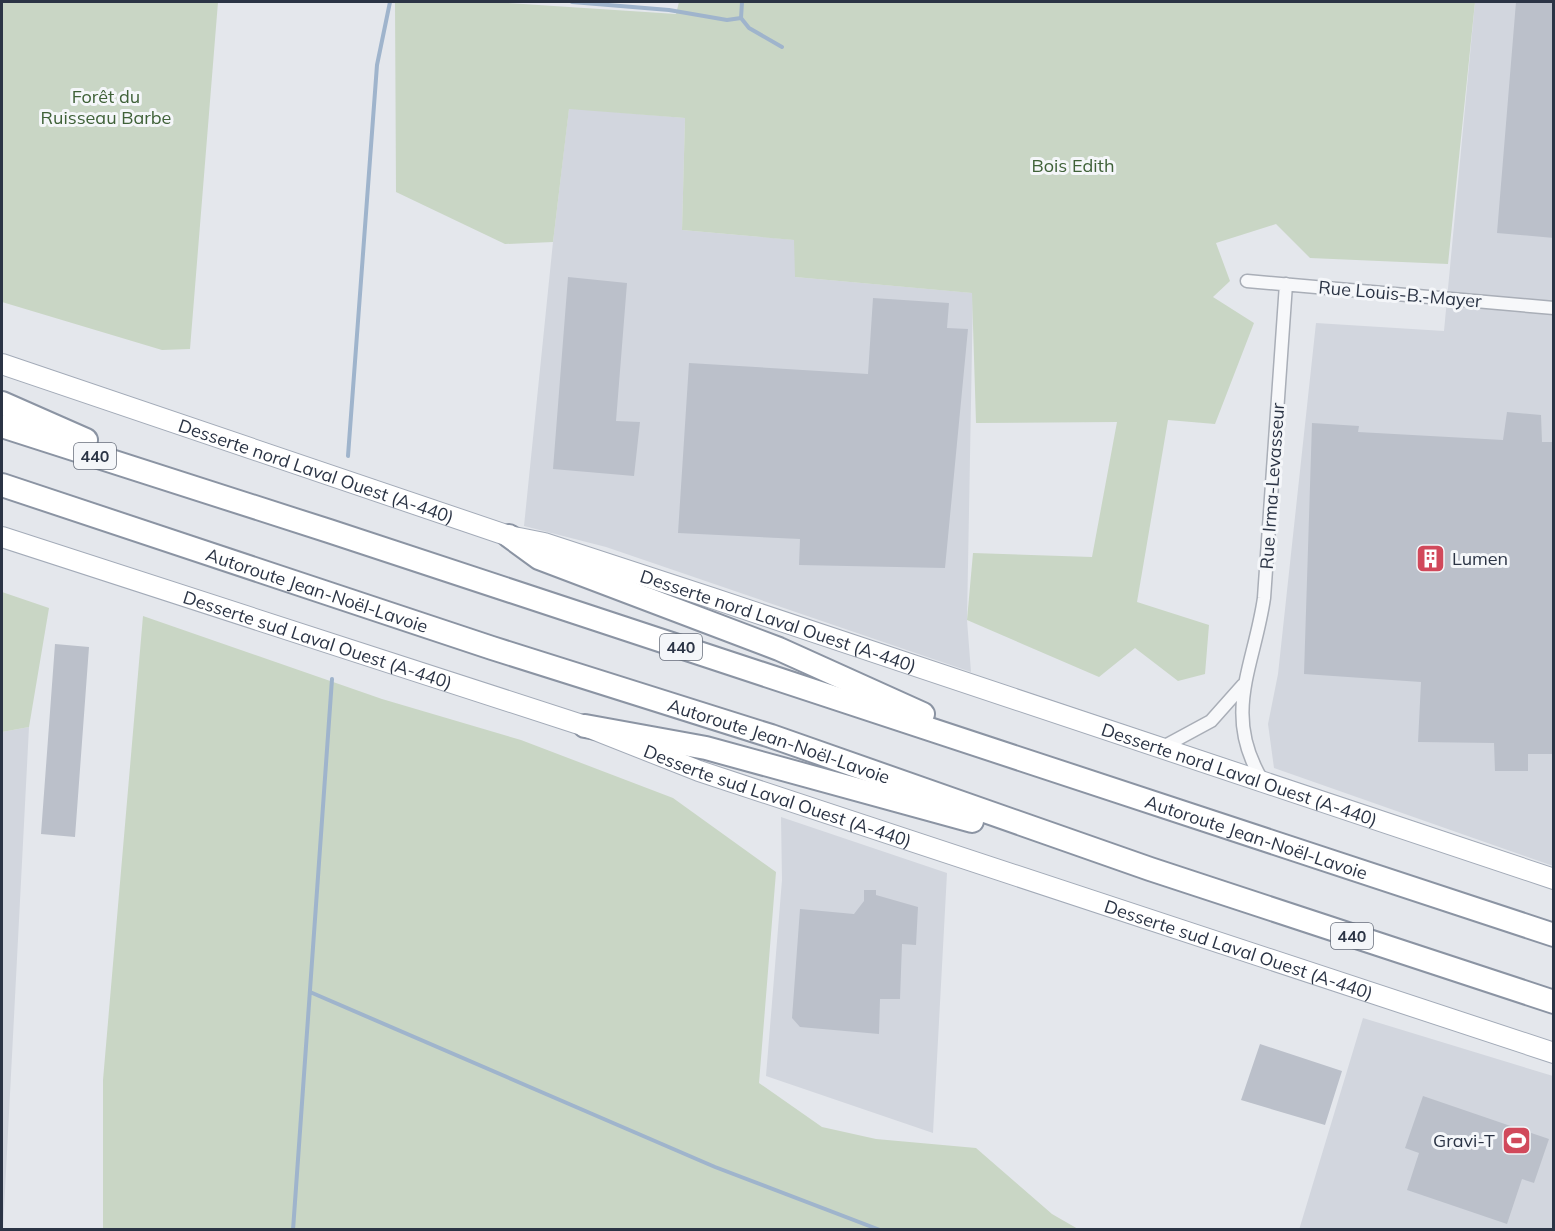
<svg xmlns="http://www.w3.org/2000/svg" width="1555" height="1231" viewBox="0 0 1555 1231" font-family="Mulish,sans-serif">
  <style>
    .built { fill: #d2d6de }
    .green { fill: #c9d6c5 }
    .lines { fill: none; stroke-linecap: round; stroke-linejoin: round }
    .stream { stroke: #9fb4cc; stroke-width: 4 }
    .building { fill: #bbc0ca }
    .minor-casing { stroke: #a9aeb7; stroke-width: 15 }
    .primary-casing { stroke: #a3abb8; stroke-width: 22 }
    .motorway-casing { stroke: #8b94a3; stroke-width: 26 }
    .minor { stroke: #f7f8fa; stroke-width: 12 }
    .primary { stroke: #fff; stroke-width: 20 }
    .motorway { stroke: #fff; stroke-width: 22 }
    .labels { text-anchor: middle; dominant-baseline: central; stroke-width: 6; stroke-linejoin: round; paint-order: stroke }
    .shield { fill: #f4f6f9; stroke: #676e7b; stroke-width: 1.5 }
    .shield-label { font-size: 16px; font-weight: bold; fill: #2b3445 }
    .park-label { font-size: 18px; fill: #3f6138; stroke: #f4f6f9 }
    .street-label { font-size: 18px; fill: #2b3445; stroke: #f4f6f9 }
    .poi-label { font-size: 18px; fill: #2b3445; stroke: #f4f6f9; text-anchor: start }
  </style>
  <rect width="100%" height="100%" fill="#e4e7ec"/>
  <path class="built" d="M1475 2H1553V866L1274 768 1268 724 1278 674 1316 323 1444 331Z
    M569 108 685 118 682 230 795 240V277L973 293 967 620 971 672 606 547 524 526 553 242Z
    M29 727 3 1229 2 1230V732Z
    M781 817 947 873 933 1133 766 1076 782 880Z
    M1363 1018 1553 1076V1229L1299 1230Z"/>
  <path class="green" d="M2 2H218L190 349 162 350 2 302Z
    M395 2H494L676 14 679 2H1475L1448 264 1310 258 1276 224 1216 243 1230 281 1213 297 1254 323 1215 424 1168 420 1137 602 1209 625 1205 674 1178 681 1135 648 1099 677 967 620 973 553 1092 557 1117 422 976 423 972 293 795 277 794 240 682 230 685 118 569 109 553 242 505 244 396 192Z
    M2 592 49 608 29 727 2 732Z
    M143 616 382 699 521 740 673 798 776 872 759 1083 822 1127 876 1139 976 1148 1052 1214 1078 1229H103V1080Z"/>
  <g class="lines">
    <path class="stream" d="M572 2 669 10 727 20 741 18 742 2
      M741 18 749 28 782 47
      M348 456 377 65 390 2
      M310 992 715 1167 880 1230
      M293 1230 332 679"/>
  </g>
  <path class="building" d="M1516 2H1554V238L1497 233Z
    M568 277 627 283 616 421 640 422 634 476 553 469Z
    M873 298 949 303 947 328 968 329 945 568 799 565 800 539 678 533 689 363 868 374Z
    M1507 412 1541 415 1542 442H1554V754H1528V771H1495L1494 743 1418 742 1421 682 1304 674 1312 423 1359 426 1358 432 1503 440Z
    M55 644 89 647 75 837 41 834Z
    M864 890H876V895L918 907 916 945 902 944 900 999H880L879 1034 800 1027 792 1018 800 909 854 914 864 901Z
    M1260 1044 1342 1071 1325 1125 1241 1100Z
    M1423 1096 1549 1139 1534 1183 1522 1179 1507 1224 1407 1190 1419 1153 1405 1148Z"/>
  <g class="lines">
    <defs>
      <path id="minor" d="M1247 281 1554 308
        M1163 747 1211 721 1243 685
        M1262 780C1222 713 1254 667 1264 598L1286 284"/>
      <g id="primary">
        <path id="s1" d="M2 364 509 536 544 543 712 598 1554 879"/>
        <path id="s2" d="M2 537 585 726 699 771 1554 1053"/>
      </g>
      <g id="motorway">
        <path d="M2 403 86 440"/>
        <path id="s3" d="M2 426 329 531 1554 935"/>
        <path id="s4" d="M2 485 492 648 771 736 1150 869 1554 1002"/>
        <path d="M509 536 539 558 779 649 923 714"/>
        <path d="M585 726 706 748 972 821"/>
      </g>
    </defs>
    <use href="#minor" class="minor-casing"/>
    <use href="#primary" class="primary-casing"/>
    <use href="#motorway" class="motorway-casing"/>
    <use href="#minor" class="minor"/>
    <use href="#primary" class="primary"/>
    <use href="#motorway" class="motorway"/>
  </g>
  <defs>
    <symbol id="building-square" viewBox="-11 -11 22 22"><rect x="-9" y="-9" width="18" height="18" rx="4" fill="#d1495b" stroke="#f4f6f9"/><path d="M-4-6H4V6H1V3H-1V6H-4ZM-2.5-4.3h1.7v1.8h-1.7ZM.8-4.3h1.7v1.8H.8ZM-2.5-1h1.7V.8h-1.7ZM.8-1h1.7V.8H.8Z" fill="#fff"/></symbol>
    <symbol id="stadium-square" viewBox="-11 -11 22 22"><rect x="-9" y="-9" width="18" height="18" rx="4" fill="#d1495b" stroke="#f4f6f9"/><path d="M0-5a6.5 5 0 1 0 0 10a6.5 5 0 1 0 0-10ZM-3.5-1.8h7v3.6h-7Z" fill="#fff"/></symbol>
  </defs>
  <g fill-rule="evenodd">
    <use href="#building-square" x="1414" y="542" width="33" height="33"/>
    <use href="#stadium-square" x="1500" y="1124" width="33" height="33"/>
  </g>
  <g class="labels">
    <g class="shield">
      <rect x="74" y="443" width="42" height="26" rx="4.5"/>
      <rect x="660" y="634" width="42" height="26" rx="4.5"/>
      <rect x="1331" y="923" width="42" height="26" rx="4.5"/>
    </g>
    <g class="shield-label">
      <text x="95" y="456">440</text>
      <text x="681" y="647">440</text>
      <text x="1352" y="936">440</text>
    </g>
    <g class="park-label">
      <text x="106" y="96">Forêt du<tspan x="106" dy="21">Ruisseau Barbe</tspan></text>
      <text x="1073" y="165">Bois Edith</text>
    </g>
    <g class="street-label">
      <text transform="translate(1400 294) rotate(5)">Rue Louis-B.-Mayer</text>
      <text stroke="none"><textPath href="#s1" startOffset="332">Desserte nord Laval Ouest (A-440)</textPath></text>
      <text transform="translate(1272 486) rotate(-86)">Rue Irma-Levasseur</text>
      <text stroke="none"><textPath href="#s4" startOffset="332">Autoroute Jean-Noël-Lavoie</textPath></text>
      <text stroke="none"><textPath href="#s1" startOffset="818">Desserte nord Laval Ouest (A-440)</textPath></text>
      <text stroke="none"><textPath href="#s2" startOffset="332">Desserte sud Laval Ouest (A-440)</textPath></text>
      <text stroke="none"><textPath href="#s4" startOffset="818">Autoroute Jean-Noël-Lavoie</textPath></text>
      <text stroke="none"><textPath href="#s1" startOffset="1304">Desserte nord Laval Ouest (A-440)</textPath></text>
      <text stroke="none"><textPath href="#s2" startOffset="818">Desserte sud Laval Ouest (A-440)</textPath></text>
      <text stroke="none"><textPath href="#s3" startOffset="1320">Autoroute Jean-Noël-Lavoie</textPath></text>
      <text stroke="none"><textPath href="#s2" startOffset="1304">Desserte sud Laval Ouest (A-440)</textPath></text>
    </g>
    <g class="poi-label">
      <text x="1452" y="558">Lumen</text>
      <text x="1495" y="1140" text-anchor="end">Gravi-T</text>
    </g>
  </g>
  <rect width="1555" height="1231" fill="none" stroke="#2b3445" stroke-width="6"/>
</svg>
